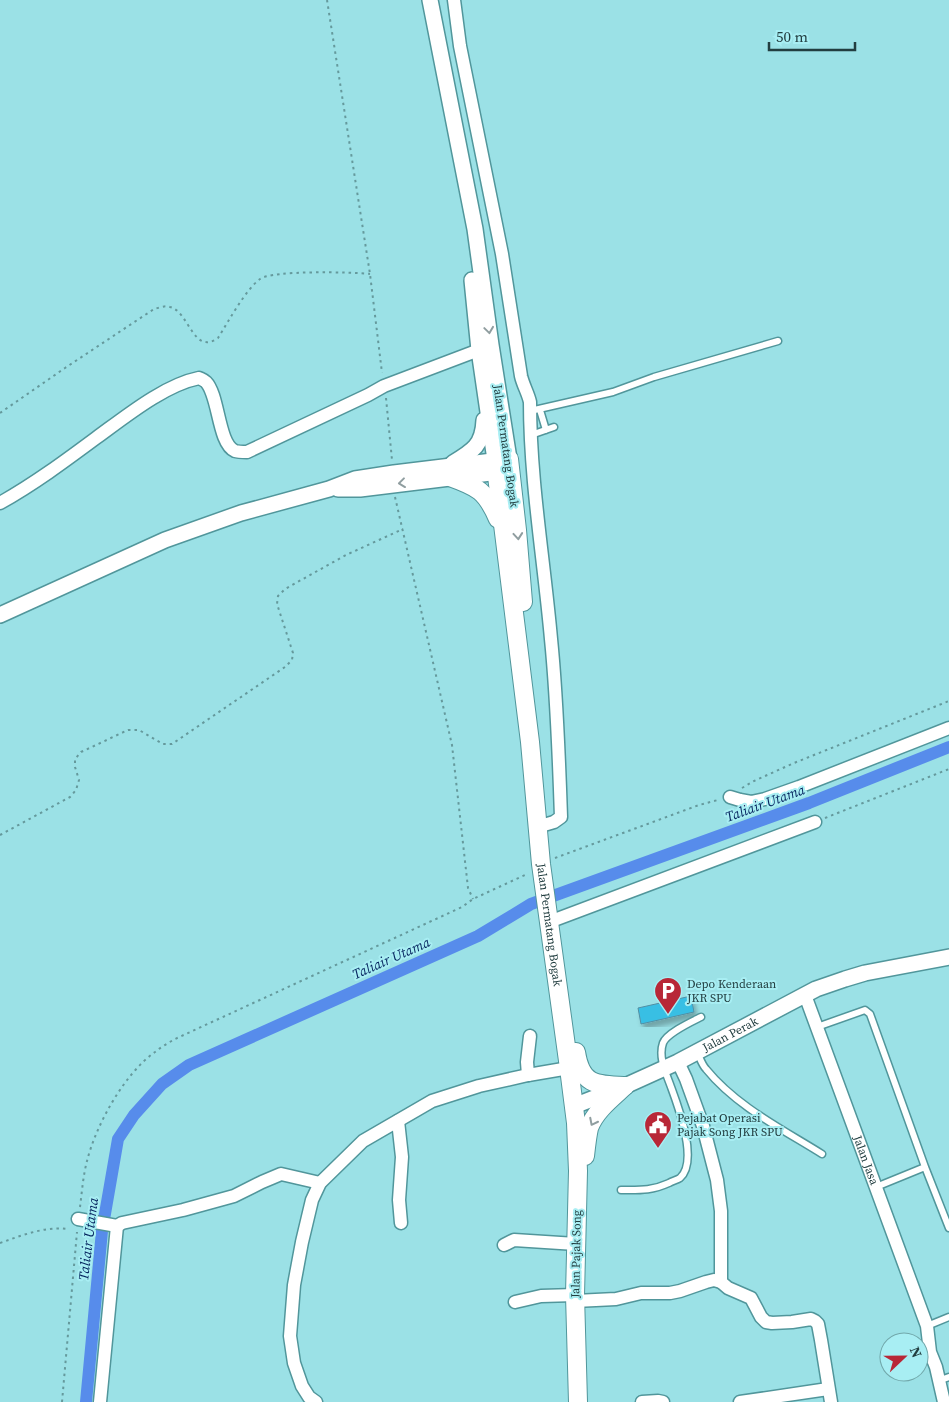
<svg xmlns="http://www.w3.org/2000/svg" width="949" height="1402" viewBox="0 0 949 1402" font-family="'Source Serif 4',serif">
  <style>
    .lines { fill: none; stroke-linecap: round; stroke-linejoin: round }
    .canal { stroke: #578ceb; stroke-width: 12 }
    .building { fill: #39bfe4; stroke: #528fa3; filter: url(#shadow) }
    .service-casing { stroke: #51969b; stroke-width: 9 }
    .minor-casing { stroke: #51969b; stroke-width: 15 }
    .tertiary-casing { stroke: #51969b; stroke-width: 18 }
    .secondary-casing { stroke: #51969b; stroke-width: 20 }
    .path { stroke: #65999c; stroke-width: 2; stroke-dasharray: 2.5 4; stroke-linecap: butt }
    .service { stroke: #fff; stroke-width: 6 }
    .minor { stroke: #fff; stroke-width: 12 }
    .tertiary { stroke: #fff; stroke-width: 15 }
    .secondary { stroke: #fff; stroke-width: 18 }
    .oneway { stroke: #909ea0 }
    .labels { text-anchor: middle; dominant-baseline: central; stroke-width: 4; stroke-linejoin: round; paint-order: stroke }
    .street-label { font-size: 12px; fill: #223e40; stroke: #a8eef3 }
    .poi-label { font-size: 12px; fill: #223e40; stroke: #a8eef3; text-anchor: start }
    .water-label { font-size: 14px; font-style: italic; fill: #05245e; stroke: #a8eef3 }
  </style>
  <defs>
    <filter id="shadow"><feDropShadow dx="3" dy="5.5" stdDeviation="2.5" flood-color="#0004"/></filter>
  </defs>
  <rect width="100%" height="100%" fill="#9be1e6"/>
  <g class="lines">
    <path class="canal" d="M86 1402 102 1231 118 1139 134 1115 162 1084 189 1065 478 936 531 904 809 803 949 747"/>
  </g>
  <path class="building" d="M691 996 694 1012 641 1024 638 1008Z"/>
  <g class="lines">
    <defs>
      <path id="service" d="M540 410 546 430
        M530 411 613 392 654 377 778 341
        M531 435 554 427
        M817 1027 865 1010 870 1014 925 1167 949 1228
        M697 1052C700 1058 702 1065 706 1069 736 1106 782 1129 822 1154
        M876 1187 925 1167
        M621 1190C640 1190 651 1191 669 1183 672 1181 677 1180 680 1178 699 1161 678 1106 671 1087 666 1073 658 1057 663 1043 667 1033 691 1022 701 1017
        M927 1326 949 1317
        M938 1381 949 1377"/>
      <g id="minor">
        <path d="M454 0 460 46 502 254 521 376C523 385 528 393 530 402 530 481 544 560 551 639 557 698 559 757 561 817L554 822 537 827"/>
        <path d="M0 503C34 484 65 461 96 438 125 417 164 385 199 378 201 379 204 380 206 382 219 395 218 444 235 451 238 452 243 452 247 452L368 395 384 386 479 350"/>
        <path d="M730 797 740 800 751 802 765 799 799 787 949 728"/>
        <path d="M549 922 815 822"/>
        <path id="s1" d="M805 995 927 1326 930 1352 936 1367 944 1402"/>
        <path d="M678 1062 686 1079 703 1126 717 1180 721 1211V1282L728 1288 751 1298 761 1317 766 1322 772 1323 792 1322 811 1319 815 1321 818 1324 821 1340 831 1402"/>
        <path d="M528 1075 527 1062 530 1036"/>
        <path d="M398 1121 402 1157 399 1200 401 1223"/>
        <path d="M78 1219 117 1226 122 1223 183 1210 234 1196 262 1182 281 1174 320 1183"/>
        <path d="M504 1245 514 1240 576 1244"/>
        <path d="M575 1301 616 1299 641 1293H670L680 1291 706 1282 714 1280 721 1282"/>
        <path d="M515 1302 541 1296 575 1295"/>
        <path d="M100 1402 117 1226"/>
        <path d="M316 1402 309 1397 302 1386 294 1363 290 1336 294 1285 302 1242 312 1200 320 1183 363 1141 432 1101 479 1086 528 1075 569 1068"/>
        <path d="M642 1402 658 1401 663 1402"/>
        <path d="M740 1402 828 1389"/>
      </g>
      <g id="tertiary">
        <path d="M472 280 479 350 495 460"/>
        <path d="M453 463C473 451 483 445 484 420"/>
        <path d="M338 489H360L507 471"/>
        <path d="M0 615 165 540 241 513 329 489 355 479 394 473 509 459 491 345 475 229 430 0"/>
        <path id="s2" d="M574 1106 625 1086 678 1062 816 989 845 979 865 973 949 957"/>
      </g>
      <g id="secondary">
        <path d="M509 459 517 530 523 602"/>
        <path id="s3" d="M495 460 530 742 541 864 569 1068 576 1123 578 1171 575 1295 578 1402"/>
        <path d="M450 477C478 487 486 491 498 519"/>
        <path d="M576 1052C581 1085 596 1085 625 1086"/>
        <path d="M585 1156C586 1147 587 1137 589 1128 595 1111 612 1098 625 1086"/>
      </g>
    </defs>
    <use href="#service" class="service-casing"/>
    <use href="#minor" class="minor-casing"/>
    <use href="#tertiary" class="tertiary-casing"/>
    <use href="#secondary" class="secondary-casing"/>
    <path class="path" d="M327 0 370 274 382 373
      M386 398 392 460
      M0 413 65 368 154 309C159 308 165 305 170 307 189 311 193 356 218 338 228 322 246 289 260 279 272 270 352 272 370 274
      M395 497 452 745 468 888 473 899
      M742 788 754 781 794 763 949 701
      M825 818 949 769
      M0 835 70 797 76 790 79 780 75 767V759L81 752 128 730H139L163 744H172L285 667 292 660 293 653 277 604 278 596 285 589 346 555 403 529
      M555 858 699 805 718 800
      M80 1207C82 1192 83 1176 87 1161 96 1125 124 1074 155 1052 161 1047 168 1043 175 1039L462 907 473 899 527 874
      M0 1243C23 1235 45 1226 69 1229
      M62 1402 77 1232"/>
    <use href="#service" class="service"/>
    <use href="#minor" class="minor"/>
    <use href="#tertiary" class="tertiary"/>
    <use href="#secondary" class="secondary"/>
  </g>
  <defs><path id="oneway-chevron" d="M-2-3.5L2.5 0L-2 3.5" fill="none" stroke-width="1.6" stroke-linecap="round" stroke-linejoin="round" transform="scale(1.25)"/></defs>
  <g class="oneway">
    <use href="#oneway-chevron" transform="translate(489 330) rotate(82)"/>
    <use href="#oneway-chevron" transform="translate(402 483) rotate(173)"/>
    <use href="#oneway-chevron" transform="translate(518 536) rotate(85)"/>
    <use href="#oneway-chevron" transform="translate(593 1122) rotate(117)"/>
  </g>
  <defs>
    <symbol id="parking-pin" viewBox="-11 -11 22 30"><path d="M0 17L-7.5 6A9.5 9.5 0 1 1 7.5 6Z" fill="#b82737" stroke="#a8eef3"/><path d="M-3.5-5.5H1a3.5 3.5 0 0 1 0 7H-1V5.5H-3.5ZM-1-3.4V-.6H.8a1.4 1.4 0 0 0 0-2.8Z" fill="#fff"/></symbol>
    <symbol id="civic-pin" viewBox="-11 -11 22 30"><path d="M0 17L-7.5 6A9.5 9.5 0 1 1 7.5 6Z" fill="#b82737" stroke="#a8eef3"/><path d="M-.6-6.5H3V-4.5H.6V-3L4-1V1h2V6H-6V1h2V-1L-.6-3ZM-1.2 2.5V6h2.4V2.5Z" fill="#fff"/></symbol>
  </defs>
  <g fill-rule="evenodd">
    <use href="#parking-pin" x="652" y="975" width="32" height="43"/>
    <use href="#civic-pin" x="642" y="1109" width="32" height="43"/>
  </g>
  <g class="labels">
    <g class="street-label">
      <text transform="translate(506 446) rotate(82)">Jalan Permatang Bogak</text>
      <text stroke="none"><textPath href="#s3" startOffset="468">Jalan Permatang Bogak</textPath></text>
      <text stroke="none"><textPath href="#s2" startOffset="172">Jalan Perak</textPath></text>
      <text stroke="none"><textPath href="#s1" startOffset="176">Jalan Jasa</textPath></text>
      <text transform="translate(576 1254) rotate(-89)">Jalan Pajak Song</text>
    </g>
    <g class="poi-label">
      <text x="687" y="984">Depo Kenderaan<tspan x="687" dy="14">JKR SPU</tspan></text>
      <text x="677" y="1118">Pejabat Operasi<tspan x="677" dy="14">Pajak Song JKR SPU</tspan></text>
    </g>
    <g class="water-label">
      <text transform="translate(765 803) rotate(-20)">Taliair Utama</text>
      <text transform="translate(391 958) rotate(-24)">Taliair Utama</text>
      <text transform="translate(88 1239) rotate(-83)">Taliair Utama</text>
    </g>
  </g>
  <g transform="translate(904 1357) rotate(68)"><circle r="24" fill="#a8eef3" stroke="#72a8ab"/>
  <path d="M0-4L9 19L0 12L-9 19Z" fill="#b82737"/>
  <text y="-8" font-size="14" font-weight="bold" text-anchor="middle" fill="#223e40">N</text>
  </g>
  <path d="M769 42v8h86v-8" fill="none" stroke="#223e40" stroke-width="2.5"/>
  <text x="776" y="42" font-size="15" fill="#223e40" stroke="#a8eef3" stroke-width="4" paint-order="stroke">50 m</text>
</svg>
